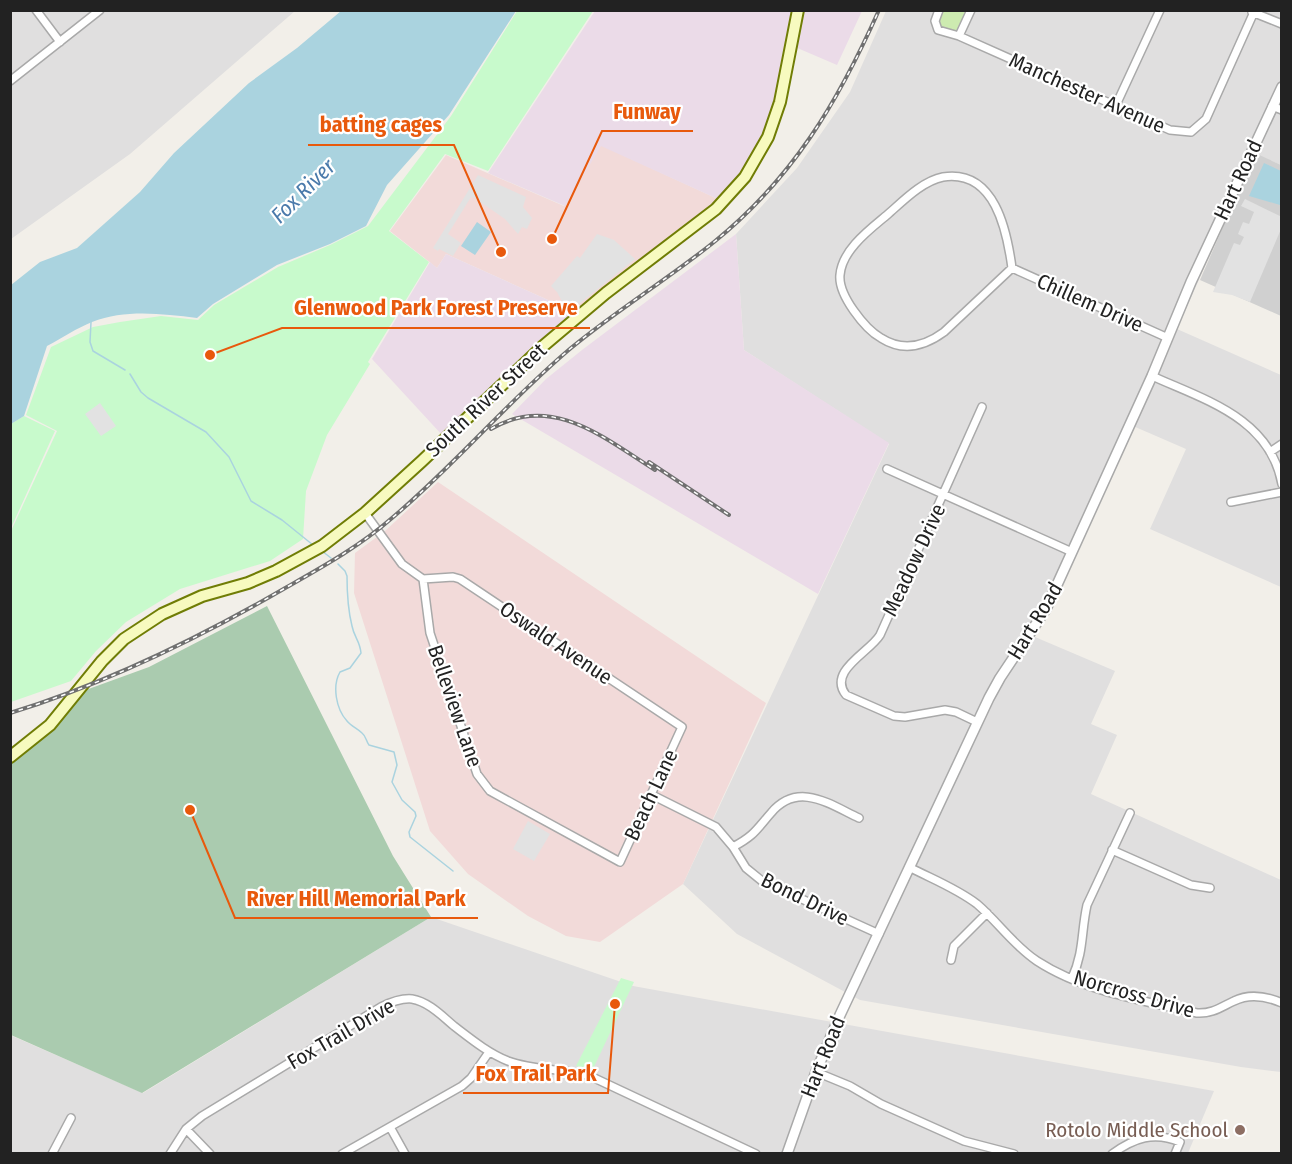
<svg xmlns="http://www.w3.org/2000/svg" width="1292" height="1164" viewBox="0 0 1292 1164" font-family="'Fira Sans Condensed',sans-serif">
  <style>
    .residential { fill: #e0dfdf }
    .commercial { fill: #f2dad9 }
    .industrial { fill: #ebdbe8 }
    .religious { fill: #d0d0d0 }
    .grass { fill: #cdebb0 }
    .cemetery { fill: #aacbaf }
    .park { fill: #c8facc }
    .parking { fill: #e2e2e2 }
    .water { fill: #aad3df }
    .lines { fill: none; stroke-linecap: round; stroke-linejoin: round }
    .stream { stroke: #aad3df; stroke-width: 1.5 }
    .minor-casing { stroke: #a9a9a9; stroke-width: 10 }
    .tertiary-casing { stroke: #a9a9a9; stroke-width: 12 }
    .secondary-casing { stroke: #707d05; stroke-width: 14 }
    .minor { stroke: #fff; stroke-width: 7 }
    .tertiary { stroke: #fff; stroke-width: 9 }
    .secondary { stroke: #f7fabf; stroke-width: 10 }
    .rail-casing { stroke: #707070; stroke-width: 4 }
    .rail { stroke: #fff; stroke-width: 1.5; stroke-dasharray: 4.5; stroke-linecap: butt }
    .education-dot { fill: #8d6e63; stroke: #fff; stroke-width: 2 }
    .labels { text-anchor: middle; dominant-baseline: central; stroke-width: 4.5; stroke-linejoin: round; paint-order: stroke }
    .street-label { font-size: 21px; fill: #222; stroke: #fff }
    .education-label { font-size: 21px; fill: #785e54; stroke: #fff; text-anchor: end }
    .water-label { font-size: 22px; font-style: italic; fill: #4a7aab; stroke: #fff }
    .leader { fill: none; stroke: #e8590c; stroke-width: 2 }
    .callout-dot { fill: #e8590c; stroke: #fff; stroke-width: 2 }
    .callout-label { font-size: 22px; text-anchor: middle; font-weight: bold; fill: #e8590c; stroke: #fff; stroke-width: 4.5; stroke-linejoin: round; paint-order: stroke }
  </style>
  <rect width="100%" height="100%" fill="#f2efe9"/>
  <path class="residential" d="M11 11H295L130 154 11 239Z
    M886 11H1281V165L1255 154 1177 329 1281 375V587L1150 529 1186 449 1133 426 1035 637 1115 671 1091 724 1117 735 1091 794 1281 880V1072L1241 1067 860 1000 737 934 683 884 889 444 744 350 736 234 797 168 850 92Z
    M431 917 633 986 1214 1091 1188 1153 11 1154 10 1035 143 1093Z"/>
  <path class="commercial" d="M601 145 720 200 577 313 446 254 437 268 390 231 446 155 564 206Z
    M438 482 766 703 683 884 600 942 566 936 528 916 468 874 430 831 354 593 355 553 385 531Z"/>
  <path class="industrial" d="M791 10 795 13 776 106 764 137 749 165 720 200 601 146 565 206 488 173 595 11Z
    M802 11H862L837 65 795 47Z
    M736 234 744 350 889 443 818 594 512 414 546 379 582 350Z
    M446 254 577 313 443 436 372 359 430 262 437 268Z"/>
  <path class="religious" d="M1255 153 1281 165V316L1200 280Z"/>
  <path class="grass" d="M942 11H967L957 30 950 31 940 26 939 18Z"/>
  <path class="cemetery" d="M267 606 393 856 431 917 142 1093 11 1035V764L46 736 83 691 149 667Z"/>
  <path class="park" d="M517 11H593L488 171 445 154 389 231 429 262 368 362 370 364 327 435 306 491 303 539 270 561 180 589 126 622 96 651 71 681 11 702V531L57 431 26 415 51 347 93 327 120 322 161 316 198 320 214 305 278 267 330 245 368 226 451 116Z
    M24 416 55 431 11 528V424Z
    M621 978 634 982 593 1069 576 1066Z"/>
  <path class="parking" d="M478 175 526 197 523 207 532 218 527 229 522 227 518 234 505 219 476 199 471 197 448 234 461 243 453 256 439 249 438 251 433 248Z
    M1245 199 1282 217 1281 229 1250 302 1232 295 1213 292 1234 243 1240 245 1244 237 1238 234 1243 222 1249 224 1254 212 1241 206Z
    M597 234 614 240 635 259 573 309 564 305 557 292 551 286 577 256 580 258Z
    M100 403 116 426 101 436 85 414Z
    M528 821 550 834 534 861 513 849Z"/>
  <path class="water" d="M341 11H516L449 115 387 185 366 226 330 244 277 265 213 304 197 318C162 314 126 309 92 322 77 328 62 338 47 346L24 416 11 424V285L40 262 77 248 140 192 174 153 249 83 297 48Z
    M1264 163 1281 171V201L1280 205 1249 196Z
    M477 222 491 232 475 255 461 246Z"/>
  <g class="lines">
    <path class="stream" d="M91 322 90 342 93 351 125 370
      M130 374 141 392 148 398 206 432 229 457 251 501 282 520 313 545
      M322 551 331 558
      M338 564 345 571 347 576C347 592 348 610 352 626 354 637 360 641 361 653L350 668 340 672C332 686 336 709 347 721 351 726 358 729 362 733 366 736 366 741 369 745L394 752 397 765 392 782 402 800 415 812 416 816 409 832 410 837 453 871"/>
    <defs>
      <path id="minor" d="M36 10 60 42
        M939 10 935 21 938 30 959 36 1170 130 1191 132 1206 119 1254 12
        M1252 12 1282 24
        M959 36 971 10
        M10 81 100 10
        M1116 105 1160 10
        M1272 106 1282 110
        M1012 268C1007 231 995 169 943 177 922 181 902 202 887 215 869 230 842 250 840 275 838 295 865 329 881 338 903 352 925 346 944 332L1012 268 1168 338
        M1152 376C1205 400 1270 418 1282 484
        M1270 452 1282 444
        M887 469 1072 552
        M1231 502 1282 492
        M365 513 402 564 423 579
        M453 577 460 579 682 727 620 862 490 791 477 774 430 633 423 579Z
        M977 722 956 712 945 710 905 717 894 716 846 695C827 671 870 652 880 635L982 407
        M652 795 716 827 733 847 746 868 762 881 879 934
        M733 847C755 835 756 830 771 813 798 781 829 804 859 818
        M1112 850 1191 885 1210 888
        M909 867C932 879 956 888 977 904 998 922 1013 945 1037 961 1083 991 1144 1001 1197 1013 1212 1014 1221 1007 1234 1001 1250 993 1266 996 1282 1003
        M951 960 954 946 987 913
        M1072 978C1084 952 1081 932 1087 905L1130 813
        M816 1072 850 1086 881 1104 964 1141 1014 1154
        M390 1127 405 1154
        M186 1129 210 1154
        M52 1154 71 1118
        M170 1154 186 1129 202 1116 381 1007C391 1002 401 998 412 999 429 1002 442 1016 454 1026 471 1039 488 1053 508 1061 535 1071 563 1068 590 1076L756 1154
        M342 1154 462 1086 471 1078 489 1052
        M1112 1154C1134 1138 1154 1131 1180 1142L1175 1154"/>
      <path id="tertiary" d="M787 1154 816 1072 840 1015 989 698 1000 678 1046 609 1152 376 1191 282 1282 87"/>
      <path id="secondary" d="M10 757 50 725 102 661 124 639 162 614 202 596 248 583 276 571 322 546 365 513 422 461 542 347 606 293 716 209 745 177 768 137 780 102 798 10"/>
    </defs>
    <use href="#minor" class="minor-casing"/>
    <use href="#tertiary" class="tertiary-casing"/>
    <use href="#secondary" class="secondary-casing"/>
    <use href="#minor" class="minor"/>
    <use href="#tertiary" class="tertiary"/>
    <use href="#secondary" class="secondary"/>
    <defs>
      <path id="rail" d="M491 429C552 393 604 438 655 470
        M649 462 729 515
        M10 713C108 683 199 638 287 587 324 566 360 546 392 518 455 465 508 401 571 348 617 310 668 279 714 242 793 178 838 102 879 10"/>
    </defs>
    <use href="#rail" class="rail-casing"/>
    <use href="#rail" class="rail"/>
  </g>
  <circle class="education-dot" cx="1240" cy="1130" r="6"/>
  <g class="labels">
    <g class="street-label">
      <text transform="translate(1087 93) rotate(24)">Manchester Avenue</text>
      <text transform="translate(1238 180) rotate(-65)">Hart Road</text>
      <text transform="translate(1090 303) rotate(24)">Chillem Drive</text>
      <text transform="translate(486 400) rotate(-43)">South River Street</text>
      <text transform="translate(914 560) rotate(-65)">Meadow Drive</text>
      <text transform="translate(1035 621) rotate(-59)">Hart Road</text>
      <text transform="translate(556 643) rotate(34)">Oswald Avenue</text>
      <text transform="translate(455 706) rotate(71)">Belleview Lane</text>
      <text transform="translate(651 795) rotate(-65)">Beach Lane</text>
      <text transform="translate(805 899) rotate(26)">Bond Drive</text>
      <text transform="translate(1134 994) rotate(16)">Norcross Drive</text>
      <text transform="translate(341 1034) rotate(-30)">Fox Trail Drive</text>
      <text transform="translate(823 1057) rotate(-68)">Hart Road</text>
    </g>
    <g class="education-label">
      <text x="1228" y="1130">Rotolo Middle School</text>
    </g>
    <g class="water-label">
      <text transform="translate(303 191) rotate(-45)">Fox River</text>
    </g>
  </g>
  <path class="leader" d="M552 239L602 131H693M501 252L454 145H308M210 355L282 328H590M190 810L235 918H478M615 1004L608 1093H463"/>
  <g class="callout-dot">
    <circle cx="552" cy="239" r="6"/>
    <circle cx="501" cy="252" r="6"/>
    <circle cx="210" cy="355" r="6"/>
    <circle cx="190" cy="810" r="6"/>
    <circle cx="615" cy="1004" r="6"/>
  </g>
  <g class="callout-label">
    <text x="647" y="119">Funway</text>
    <text x="381" y="132">batting cages</text>
    <text x="436" y="315">Glenwood Park Forest Preserve</text>
    <text x="356" y="906">River Hill Memorial Park</text>
    <text x="536" y="1081">Fox Trail Park</text>
  </g>
  <rect width="1292" height="1164" fill="none" stroke="#222222" stroke-width="24"/>
</svg>
